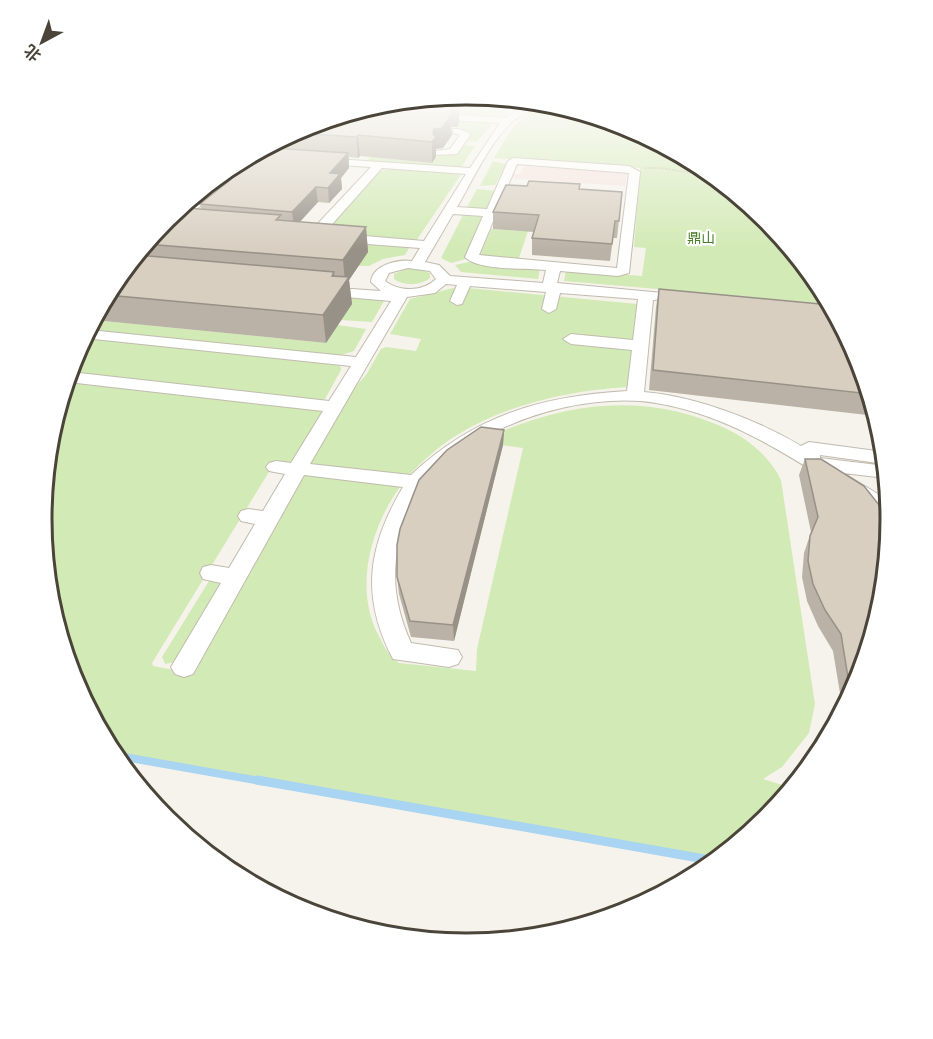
<svg xmlns="http://www.w3.org/2000/svg" width="933" height="1039" viewBox="0 0 933 1039" font-family="'Fira Sans Condensed','Noto Sans SC',sans-serif">
  <style>
    .medical { fill: #f6e3e0 }
    .green { fill: #d2eab5 }
    .lines { fill: none; stroke-linecap: round; stroke-linejoin: round }
    .stream-far1 { stroke: #a9d4f2; stroke-width: 8 }
    .stream { stroke: #a9d4f2; stroke-width: 9 }
    .minor-casing { stroke: #c2bbae; stroke-width: 2 }
    .path { stroke: #c4b79f; stroke-width: 1.5; stroke-dasharray: 1.5 1.5; stroke-linecap: butt }
    .minor { fill: #fff; fill-rule: evenodd }
    .wall { fill: #bab2a6 }
    .shaded-wall { fill: #979187 }
    .building { fill: #d8cfc1; stroke: #979187; stroke-width: 1.5 }
    .labels { text-anchor: middle; dominant-baseline: central; stroke-width: 4.5; stroke-linejoin: round; paint-order: stroke }
    .far-park-label { font-size: 14px; fill: #4a7f2a; stroke: #fff }
    .rim { fill: none; stroke: #4b4439; stroke-width: 3 }
  </style>
  <rect width="100%" height="100%" fill="#f6f3ec"/>
  <path class="medical" d="M524 166 627 172 625 186 509 178 511 174H520Z"/>
  <path class="green" d="M378 105H500L509 110 499 118 360 111Z
    M561 107C583 114 609 118 631 128 711 165 788 225 831 304L564 281 566 270 642 276 646 248 634 247 640 168 494 158C503 144 515 119 532 113 541 109 551 112 561 107Z
    M401 116 494 122 477 142 466 141 471 132 455 129 459 124Z
    M463 145 475 146 462 166 458 168 366 162 370 157 432 163 439 154Z
    M493 161 506 164 495 185 480 186Z
    M393 168 459 173 460 176 416 241 339 235 330 226 378 172Z
    M477 189 497 191 490 209H466Z
    M464 213 485 214 466 259 451 263 441 258Z
    M491 229 528 231 519 258 480 256Z
    M296 238 408 247 409 248 405 255 383 259 369 266H358Z
    M469 262 540 268 538 279 461 272 455 265Z
    M416 268 430 273V278C420 286 404 286 394 279V274L407 269Z
    M258 287 382 299 384 301 372 322 341 320 351 303Z
    M457 287 637 304 629 387C572 390 507 404 457 435 439 446 423 461 408 476L308 463 344 399 366 375 381 349 386 347 416 351 421 339 390 334 410 299Z
    M100 309 95 320 326 343 337 325 366 329 354 351 341 355 88 331Z
    M84 338 337 365 341 367V370L325 399 317 403 69 374 74 357Z
    M68 379 315 407 322 413 297 460 289 464 275 462 152 663 153 666 184 672 302 473 400 487C370 528 353 591 380 638 385 648 389 656 399 663L476 671 477 649 523 448 479 442C553 405 634 391 713 423 742 434 767 452 781 480L815 704 809 733 782 767 763 779 792 788 766 820 716 861 113 755 74 682 50 602 42 519 50 436Z
    M217 577 226 584 180 661 165 664 162 657 209 581Z"/>
  <g class="lines">
    <path class="stream-far1" d="M113 755 266 782"/>
    <path class="stream" d="M257 780 716 861"/>
    <defs>
      <path id="minor" d="M509 105H556C547 111 534 109 525 113 495 128 474 179 457 207L487 209 508 161 513 158 629 166 640 172 629 273 618 276 560 271 557 283 663 293 665 296 663 299 653 300 644 392C694 396 758 420 801 446L809 442 884 452 885 464 820 455V458L886 466V478L843 473 888 500 891 523 884 521 874 510C806 467 737 416 656 403 581 391 473 425 425 485 418 493 414 503 410 512 389 557 391 599 411 643L458 650 462 657 458 664 449 667 393 659C360 596 368 546 403 487L304 475 193 674 184 677 175 674 171 667 221 583 203 579 200 573 203 567 211 565 229 568 255 524 241 521 238 516 241 511 248 509 263 511 285 474 269 471 266 467 269 463 276 461 291 463 323 411 68 382 70 372 329 401 351 366 84 338 89 330 356 357 391 301 323 295 316 291 323 287 381 291 371 282C372 265 398 259 412 261L420 248 341 242 335 238 341 234 424 241 466 174 382 168 319 239 314 240 308 236 309 233 371 167 321 164 316 161 321 158 470 168 500 123 430 119 425 116 430 113 505 118 519 109ZM517 164 629 173 617 268 479 255ZM453 214 483 216 465 257C478 271 527 268 546 270L543 283 450 276 439 265 425 262ZM408 268 430 271 436 279C423 292 399 292 385 281L389 273ZM446 284 457 285 450 301 457 305 462 304 470 286 546 292 542 309 549 313 556 309 560 293 638 299 633 340 571 334 563 339 571 344 632 350 627 391C542 396 475 415 411 475L310 464 407 297 435 293Z
        M453 129H459L471 134 457 154 436 155V151L450 149 460 135 453 133Z
        M256 153 290 155 295 158 290 161 247 158Z
        M237 168 241 169V173L172 229H164L162 226 164 223Z"/>
    </defs>
    <use href="#minor" class="minor-casing"/>
    <path class="path" d="M645 168H662L716 177"/>
    <use href="#minor" class="minor"/>
  </g>
  <path class="wall" d="M459 123 457 127H451L452 135 443 148 436 149V157L432 163 360 156 358 158 349 157V168L341 178 342 189 329 203 318 202 300 222 366 227 368 252 349 280 352 304 326 343 94 320 114 283 147 256 144 246 166 220 170 221 201 209 200 204 215 192 213 181 231 166H247L284 149 283 139 304 127Z
    M580 184V189L622 192 617 238H613L610 261 532 255V238L534 232 493 229V212L527 186Z
    M659 289 859 357 876 416 649 390 656 307Z
    M504 430 503 445 454 641 411 637 399 594 397 577Z
    M805 459 859 682 843 711 833 651 818 626 807 601 802 577 804 553 811 532 799 475Z"/>
  <path class="shaded-wall" d="M459 105V123L457 127H451L452 135 443 148 436 149V157L432 163V142L434 129 451 108Z
    M358 135 360 156 358 158 356 137Z
    M348 153 349 168 341 178 342 189 329 203 328 188 330 173Z
    M316 187 318 202 294 228 292 212Z
    M366 227 368 252 349 280 352 304 326 343 323 315 332 276 334 272 337 295 345 283 343 260Z
    M504 430 503 445 454 641 453 625Z"/>
  <path class="building" d="M378 105H458L457 107 451 108V115L442 128 434 129 433 134 436 137 432 142 358 135 356 137 293 133 304 127Z
    M272 148 348 153 330 173 340 174 328 188 316 187 292 212 200 204 229 181 215 180 231 166 234 165 247 166Z
    M529 181 580 184 579 189 622 192 619 221H615L612 244 532 238 539 215 493 212 506 185 527 186Z
    M186 208 281 215 276 220 366 227 343 260 146 244 166 220 170 221Z
    M137 255 334 272 332 276 349 277 323 315 107 295 114 283Z
    M659 289 831 305 859 357 870 394 653 370Z
    M481 427 504 430 453 625 410 621 397 577V545L400 529 419 480 447 450Z
    M805 459H821L864 486 891 520 883 603 859 682 851 696 841 634 825 610 813 584 808 561 810 536 818 517Z"/>
  <linearGradient id="sky" x2="0" y2="1"><stop stop-color="#8fc1ec"/><stop offset="0.42" stop-color="#fbfaf6"/><stop offset="1" stop-color="#fbfaf6" stop-opacity="0"/></linearGradient>
  <rect width="933" height="250" fill="url(#sky)"/>
  <g class="labels">
    <g class="far-park-label">
      <text x="701" y="238">鼎山</text>
    </g>
  </g>
  <path d="M0 0H933V1039H0ZM52 519a414 414 0 1 1 828 0a414 414 0 1 1-828 0Z" fill="#fff" fill-rule="evenodd"/>
  <path class="rim" d="M52 519a414 414 0 1 1 828 0a414 414 0 1 1-828 0Z"/>
  <g transform="translate(42 42) rotate(221)" stroke="#ffffff" stroke-width="4.5" paint-order="stroke">
  <path d="M0-4.5L10 22L0 15L-10 22Z" fill="#4b4439"/>
  <text y="-9" font-size="16" font-weight="bold" text-anchor="middle" fill="#4b4439">北</text>
  </g>
</svg>
